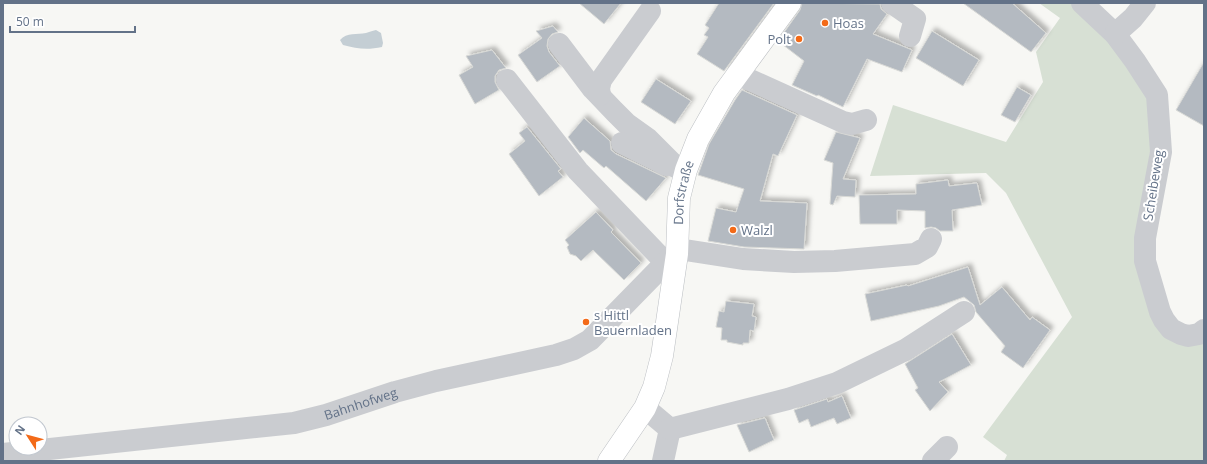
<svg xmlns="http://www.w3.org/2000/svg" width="1207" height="464" viewBox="0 0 1207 464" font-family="'Open Sans',sans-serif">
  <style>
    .green { fill: #d7e0d4 }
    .water { fill: #c4ced4 }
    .building { fill: #b4bac1; stroke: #d8d9d6; filter: url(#shadow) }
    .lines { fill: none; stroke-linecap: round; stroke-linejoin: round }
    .major-casing { stroke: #bcbfc3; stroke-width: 23 }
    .minor { stroke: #caccd0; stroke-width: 22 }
    .major { stroke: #fff; stroke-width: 22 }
    .poi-dot { fill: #f36a18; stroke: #fff; stroke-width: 1.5 }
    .labels { text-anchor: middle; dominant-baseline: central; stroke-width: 4; stroke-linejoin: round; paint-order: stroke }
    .poi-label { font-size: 13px; fill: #637288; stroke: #fff; text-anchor: start }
    .street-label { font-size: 13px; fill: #637288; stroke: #fff }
  </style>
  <defs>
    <filter id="shadow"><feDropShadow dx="3.5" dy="-3.5" stdDeviation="2" flood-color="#0004"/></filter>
  </defs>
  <rect width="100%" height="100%" fill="#f7f7f4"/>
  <path class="green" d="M1039 3H1071L1109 39 1147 93 1151 146 1137 241 1169 337 1204 334V461H1004L1007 455 983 437 1072 317 1006 193 986 173 870 176 893 105 1006 142 1043 82 1036 52 1060 18Z"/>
  <path class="water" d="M376 30 381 33 383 43 382 47C368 50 357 49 343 45L340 40C347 32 357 35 366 33 369 32 372 31 376 30Z"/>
  <path class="building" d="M579 3H621L604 24Z
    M719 3H774L724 71 697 54 708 37 704 35 709 28 705 25Z
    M802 3 880 4 881 9 887 14 873 34 912 50 902 72 867 59 843 107 818 95 817 96 792 85 804 61 778 41 800 10Z
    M963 3H1012L1046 33 1031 52Z
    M553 26 558 32 552 34 548 39 547 46 549 52 560 66 537 82 518 55 542 38 536 31Z
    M932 31 979 60 963 86 916 58Z
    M492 50 506 68 499 70 495 76V82L499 90 475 104 459 75 473 67 466 56Z
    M1204 62V126L1176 110Z
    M656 79 691 101 675 124 641 102Z
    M1017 87 1031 95 1015 122 1001 115Z
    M742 90 797 115 778 156 773 154 760 201 807 203 804 249 744 247 708 241 716 208 736 212 744 189 698 175 709 144 735 100Z
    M584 118 610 141 611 150 616 154 666 178 646 201 606 166 604 168 583 150 580 153 568 137Z
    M527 127 561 169 558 171 563 177 539 196 509 154 525 141 519 133Z
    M836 132 860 138 843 179 856 180 855 197 837 196 833 205 830 204 833 163 824 160Z
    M948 180 949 186 977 183 982 205 952 210 953 231H940L936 228 931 227 925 228V211L897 210V224H860L859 195 916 194V184Z
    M596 212 613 230 611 232 641 263 624 280 593 250 581 261 576 256 570 254 567 247 569 245 565 240Z
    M968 267 980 305 1002 287 1030 320 1032 317 1050 330 1023 368 1001 352 1005 346 976 312 974 305 964 297 939 306 871 321 865 294 907 285 908 286Z
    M726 301 754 304 752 316 756 317 754 331 750 330 749 343H743V345L727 342V340H721L722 328 716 327 719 311 724 312Z
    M952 334 971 365 939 382 948 392 930 411 915 390 918 388 905 364Z
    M842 396 851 418 837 424 834 418 811 427 808 419 799 423 794 410 827 399 828 402Z
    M765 418 774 440 749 452 737 425Z"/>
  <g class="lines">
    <defs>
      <g id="major">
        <path id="s2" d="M609 461 645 408 654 387 662 356 677 254 679 198 686 170 698 139 724 93 790 3"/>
      </g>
    </defs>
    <use href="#major" class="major-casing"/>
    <g class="minor">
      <path d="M892 3 915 19 910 36"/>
      <path d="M1082 3 1115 34 1135 61 1157 95 1161 152 1145 238V261L1160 312 1164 320 1171 329 1181 334 1188 336 1199 334 1204 330"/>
      <path d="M1115 34 1133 18 1145 3"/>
      <path d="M559 44 593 89 614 111 627 124 648 139 676 167"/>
      <path d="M737 74 843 122 852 124 866 120"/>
      <path d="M507 80 578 171 666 263"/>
      <path d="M600 95 599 88 601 80 650 11"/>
      <path d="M622 143 666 165"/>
      <path d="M645 408 670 429 663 461"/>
      <path d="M670 429 788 399 837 383 905 350 964 312"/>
      <path id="s1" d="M3 454 294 423 326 415 395 392 436 381 556 355 574 349 590 340 673 255 685 250 743 259 794 262 835 261 915 254 927 247 931 239"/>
      <path d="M933 461 947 447"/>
    </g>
    <use href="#major" class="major"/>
  </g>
  <g class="poi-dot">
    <circle cx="825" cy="23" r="4"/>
    <circle cx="799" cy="39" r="4"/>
    <circle cx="733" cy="230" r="4"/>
    <circle cx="586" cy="322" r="4"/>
  </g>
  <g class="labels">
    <g class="poi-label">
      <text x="833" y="23">Hoas</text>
      <text x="791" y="39" text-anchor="end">Polt</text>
      <text x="741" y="230">Walzl</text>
      <text x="594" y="315">s Hittl<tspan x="594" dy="15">Bauernladen</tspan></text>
    </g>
    <g class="street-label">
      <text transform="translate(1153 185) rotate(-81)">Scheibeweg</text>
      <text stroke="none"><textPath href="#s2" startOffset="284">Dorfstraße</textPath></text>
      <text stroke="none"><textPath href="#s1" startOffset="362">Bahnhofweg</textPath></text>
    </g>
  </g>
  <rect width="1207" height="464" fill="none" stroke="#637288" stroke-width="8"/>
  <g transform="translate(28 436) rotate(306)"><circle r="19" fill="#ffffff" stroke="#c1c7cf"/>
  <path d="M0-3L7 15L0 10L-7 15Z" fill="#f36a18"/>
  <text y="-6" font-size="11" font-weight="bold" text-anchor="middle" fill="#637288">N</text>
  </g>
  <path d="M10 26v6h125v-6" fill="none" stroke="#637288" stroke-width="2"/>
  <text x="16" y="26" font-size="12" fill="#637288" stroke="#ffffff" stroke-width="3" paint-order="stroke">50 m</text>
</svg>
